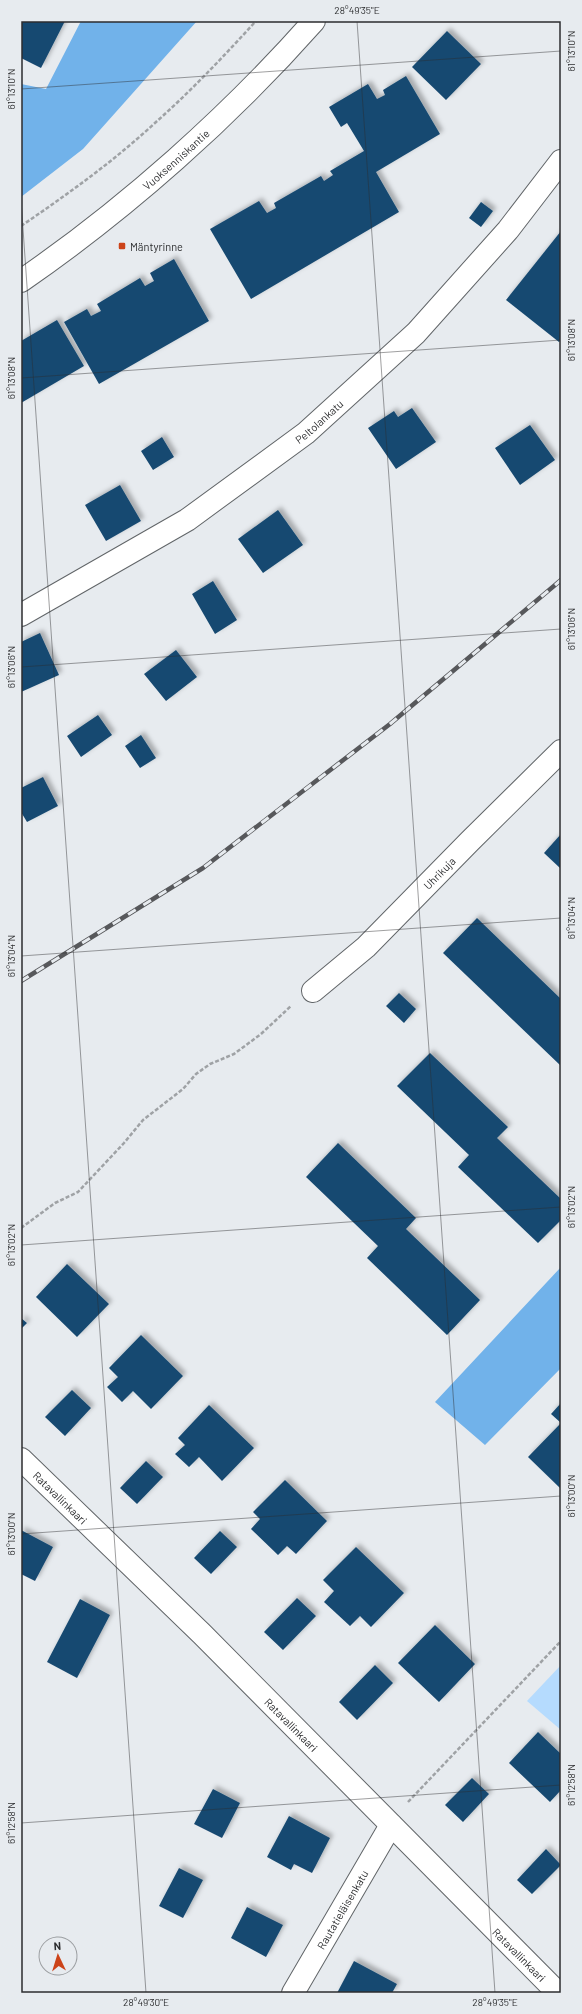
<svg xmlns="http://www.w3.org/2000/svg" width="582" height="2014" viewBox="0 0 582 2014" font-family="Barlow,sans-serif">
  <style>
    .green { fill: #b5dbfe }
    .forest { fill: #71b2ea }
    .building { fill: #184a71; filter: url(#shadow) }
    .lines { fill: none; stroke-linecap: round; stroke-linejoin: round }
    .minor-casing { stroke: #616568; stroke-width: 24 }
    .tertiary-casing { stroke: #616568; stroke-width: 24 }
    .path { stroke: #9fa2a5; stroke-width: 2.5; stroke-dasharray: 4 2; stroke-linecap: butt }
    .minor { stroke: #fff; stroke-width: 22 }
    .tertiary { stroke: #fff; stroke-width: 22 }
    .rail-casing { stroke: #57585b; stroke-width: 4.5 }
    .rail { stroke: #e7ebef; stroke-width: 3; stroke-dasharray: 9; stroke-linecap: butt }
    .ticks { fill: none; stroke: #2c2d2f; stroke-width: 1; stroke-opacity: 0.45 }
    .poi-dot { fill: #cc4319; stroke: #e7ebef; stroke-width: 1.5 }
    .labels { text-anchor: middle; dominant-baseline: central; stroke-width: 4; stroke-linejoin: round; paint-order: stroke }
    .street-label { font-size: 11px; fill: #2c2d2f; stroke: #e7ebef }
    .poi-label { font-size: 11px; fill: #2c2d2f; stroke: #e7ebef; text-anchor: start }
    .neatline { fill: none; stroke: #2c2d2f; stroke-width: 1.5 }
    .ticks-label { font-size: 10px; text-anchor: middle; fill: #2c2d2f }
  </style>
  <defs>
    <filter id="shadow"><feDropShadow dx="3.5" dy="-3.5" stdDeviation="2" flood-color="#0004"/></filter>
  </defs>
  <rect width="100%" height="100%" fill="#e7ebef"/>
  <path class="green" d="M561 1665V1730L527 1701Z"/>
  <path class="forest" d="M81 21H197L83 149 21 197V84L46 89Z
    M561 1267V1368L485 1445 435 1402Z"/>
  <path class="building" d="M21 21H65L41 68 21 58Z
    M447 31 481 64 446 100 412 67Z
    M406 76 440 134 376 172 399 212 251 299 210 229 259 201 267 213 276 208 274 203 321 176 324 181 333 175 330 171 364 151 347 123 341 127 329 107 368 84 377 99 385 95 383 90Z
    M481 202 493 211 481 227 469 218Z
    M561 231V340L559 342 506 300Z
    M174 259 209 321 99 384 64 322 87 309 91 316 101 311 97 304 140 278 145 286 154 281 150 273Z
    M57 320 84 366 21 403V341Z
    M412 408 436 442 396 469 368 428 394 411 398 417Z
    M530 425 555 460 520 485 495 448Z
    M162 437 174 457 153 470 141 451Z
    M120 485 141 521 106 541 85 505Z
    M278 510 303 545 263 573 238 539Z
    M213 581 237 620 215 634 192 594Z
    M40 633 59 675 21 692V642Z
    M176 650 197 677 166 701 144 674Z
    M98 715 112 735 81 757 67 736Z
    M141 735 156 758 140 768 125 746Z
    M43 777 58 806 27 822 21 812V788Z
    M561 834V869L544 853Z
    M477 918 561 999V1066L443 953Z
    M399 993 416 1009 404 1023 386 1006Z
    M430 1053 508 1127 497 1138 561 1199V1220L538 1243 458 1167 469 1155 397 1086Z
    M338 1143 416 1218 406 1229 480 1300 447 1335 367 1258 378 1246 306 1177Z
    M67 1264 109 1304 77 1337 36 1297Z
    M21 1318 27 1323 21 1329Z
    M141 1335 183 1376 151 1409 133 1391 122 1402 107 1387 118 1377 109 1368Z
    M72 1390 91 1408 65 1436 45 1417Z
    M561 1403V1423L551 1414Z
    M209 1405 254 1448 222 1481 199 1457 189 1467 175 1454 185 1445 178 1438Z
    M561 1423V1489L528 1457Z
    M146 1461 163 1477 137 1504 120 1488Z
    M285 1480 327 1521 296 1554 287 1546 278 1555 251 1529 260 1519 253 1512Z
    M21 1530 53 1547 35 1581 21 1574Z
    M220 1531 237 1547 211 1574 194 1558Z
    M356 1547 404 1593 371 1627 360 1616 350 1626 324 1602 334 1591 323 1580Z
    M297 1598 316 1616 283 1650 264 1632Z
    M80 1599 110 1615 77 1678 47 1662Z
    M435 1625 475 1664 439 1702 398 1663Z
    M375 1665 393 1683 357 1720 339 1702Z
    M538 1732 561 1754V1790L550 1802 509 1763Z
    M472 1778 489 1794 463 1822 445 1805Z
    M213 1789 240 1803 222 1838 194 1824Z
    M289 1816 330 1838 312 1873 294 1864 291 1870 267 1857Z
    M546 1849 561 1865 532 1894 517 1880Z
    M179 1868 203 1880 183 1918 159 1906Z
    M247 1907 283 1925 266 1957 231 1938Z
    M354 1961 397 1984 392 1993H337Z"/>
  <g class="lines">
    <defs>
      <g id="minor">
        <path id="s1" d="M21 615 187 520 306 433 416 333 508 230 561 161"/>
        <path id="s2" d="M313 991 366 947 470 841 561 751"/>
        <path id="s3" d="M21 1459 202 1634 558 1993"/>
        <path id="s4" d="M293 1993 391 1825"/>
      </g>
      <g id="tertiary">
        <path id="s5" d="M21 281C127 208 229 117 314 21"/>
      </g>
    </defs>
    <use href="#minor" class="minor-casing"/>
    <use href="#tertiary" class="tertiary-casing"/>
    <path class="path" d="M21 226C68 194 114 161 156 122 191 91 224 56 256 21
      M21 1228 55 1203 78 1192 124 1143 143 1120 183 1089 196 1074 210 1064 234 1054 261 1034 291 1006
      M408 1802 561 1641"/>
    <use href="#minor" class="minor"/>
    <use href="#tertiary" class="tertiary"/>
    <defs>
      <path id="rail" d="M21 981 203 868 390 724 561 580"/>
    </defs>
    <use href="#rail" class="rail-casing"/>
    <use href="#rail" class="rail"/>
  </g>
  <path class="ticks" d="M357 21 495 1993M21 89 561 51M21 200 146 1993M21 378 561 340M21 667 561 629M21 956 561 918M21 1245 561 1207M21 1534 561 1496M21 1823 561 1785"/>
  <rect class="poi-dot" x="118" y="242" width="8" height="8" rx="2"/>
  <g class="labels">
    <g class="street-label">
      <text stroke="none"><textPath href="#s5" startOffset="197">Vuoksenniskantie</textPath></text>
      <text stroke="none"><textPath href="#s1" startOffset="356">Peltolankatu</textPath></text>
      <text stroke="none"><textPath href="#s2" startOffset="173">Uhrikuja</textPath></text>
      <text stroke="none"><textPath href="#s3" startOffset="55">Ratavallinkaari</textPath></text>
      <text stroke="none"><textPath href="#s3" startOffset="379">Ratavallinkaari</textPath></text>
      <text stroke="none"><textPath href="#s4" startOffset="97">Rautatieläisenkatu</textPath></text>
      <text stroke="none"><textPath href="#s3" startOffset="703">Ratavallinkaari</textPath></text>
    </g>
    <g class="poi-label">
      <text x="130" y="246">Mäntyrinne</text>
    </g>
  </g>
  <rect width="582" height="2014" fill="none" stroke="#e7ebef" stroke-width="44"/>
  <g transform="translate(58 1956) rotate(356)"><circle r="19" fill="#e7ebef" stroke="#9c9fa2"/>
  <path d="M0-3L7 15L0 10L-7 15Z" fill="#cc4319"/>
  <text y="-6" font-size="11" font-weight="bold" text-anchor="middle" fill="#2c2d2f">N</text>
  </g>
  <rect x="22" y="22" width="538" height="1970" class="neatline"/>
  <g class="ticks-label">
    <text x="357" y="14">28°49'35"E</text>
    <text transform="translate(571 51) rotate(-90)" y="4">61°13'10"N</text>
    <text transform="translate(11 89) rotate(-90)" y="4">61°13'10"N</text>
    <text transform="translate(571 340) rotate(-90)" y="4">61°13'08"N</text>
    <text transform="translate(11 378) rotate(-90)" y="4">61°13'08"N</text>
    <text transform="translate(571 629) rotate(-90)" y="4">61°13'06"N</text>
    <text transform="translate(11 667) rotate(-90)" y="4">61°13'06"N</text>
    <text transform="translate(571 918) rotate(-90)" y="4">61°13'04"N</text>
    <text transform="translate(11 956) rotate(-90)" y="4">61°13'04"N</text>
    <text transform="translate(571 1207) rotate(-90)" y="4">61°13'02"N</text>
    <text transform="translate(11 1245) rotate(-90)" y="4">61°13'02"N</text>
    <text transform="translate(571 1496) rotate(-90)" y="4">61°13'00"N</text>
    <text transform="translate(11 1534) rotate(-90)" y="4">61°13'00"N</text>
    <text transform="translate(571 1785) rotate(-90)" y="4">61°12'58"N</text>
    <text transform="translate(11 1823) rotate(-90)" y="4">61°12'58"N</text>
    <text x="146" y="2006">28°49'30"E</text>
    <text x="495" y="2006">28°49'35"E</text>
  </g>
</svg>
